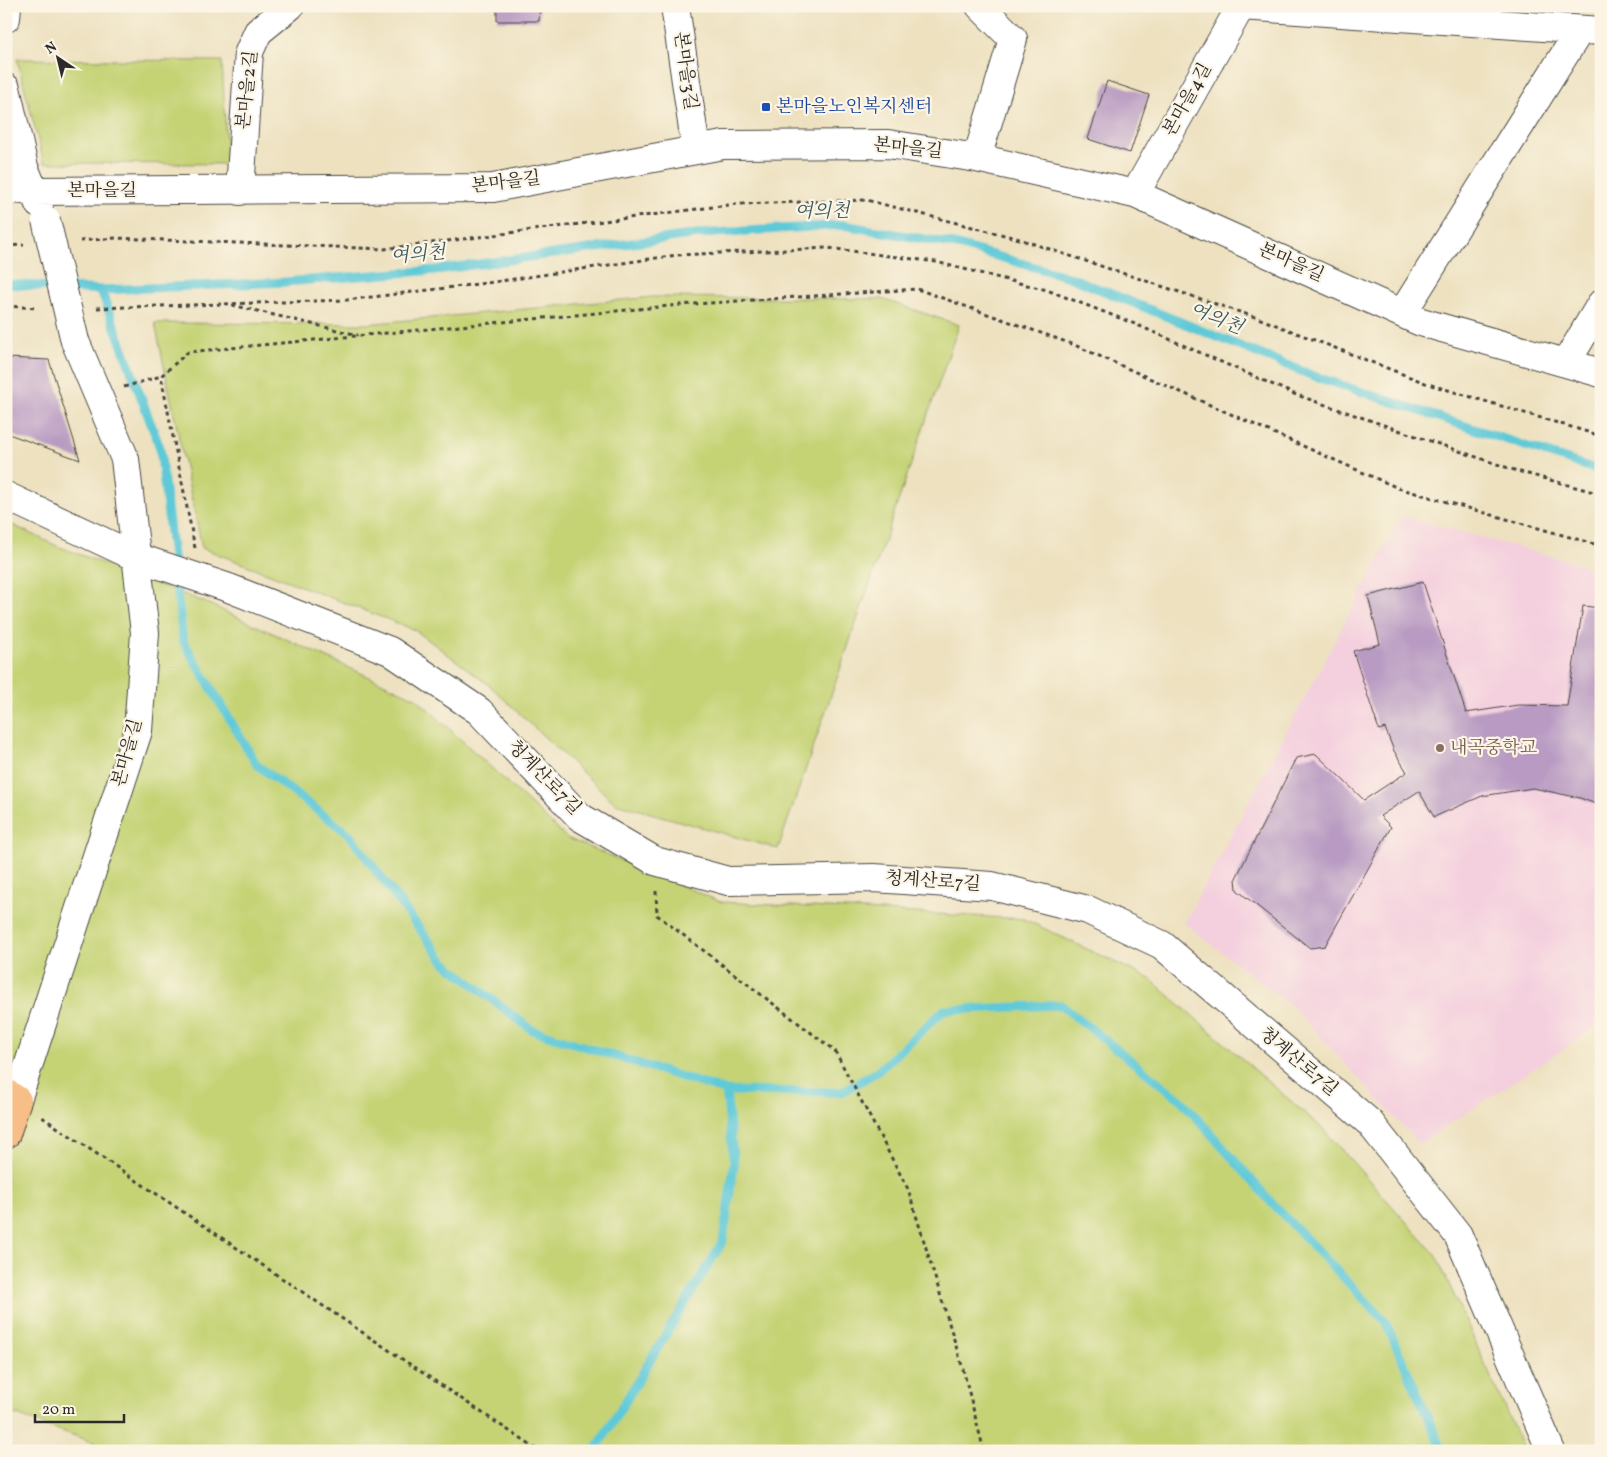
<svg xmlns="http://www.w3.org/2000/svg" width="1607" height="1457" viewBox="0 0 1607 1457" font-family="Vollkorn,'Noto Serif KR',serif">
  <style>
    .built { fill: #f4cfde }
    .green { fill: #c5d375; stroke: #787f50 }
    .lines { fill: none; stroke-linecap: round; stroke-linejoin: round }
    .stream { stroke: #5ec9d7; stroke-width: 9 }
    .building { fill: #b89ac2 }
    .minor-casing { stroke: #484641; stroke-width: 30 }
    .major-casing { stroke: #484641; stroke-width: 30 }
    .path { stroke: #484641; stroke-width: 3; stroke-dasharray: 4 4; stroke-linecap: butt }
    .minor { stroke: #fff; stroke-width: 28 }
    .major { stroke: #f7be87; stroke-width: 28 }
    .minor-bridge-casing { stroke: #484641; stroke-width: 30; stroke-linecap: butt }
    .minor-bridge { stroke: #fff; stroke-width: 28 }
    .transit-dot { fill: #1a4fb4; stroke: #fcf5e5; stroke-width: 2 }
    .education-dot { fill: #8d6e63; stroke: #fcf5e5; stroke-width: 2 }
    .labels { text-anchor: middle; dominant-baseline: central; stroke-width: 4.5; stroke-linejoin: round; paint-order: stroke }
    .street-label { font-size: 18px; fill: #2b2b2b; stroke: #fcf5e5 }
    .transit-label { font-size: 18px; fill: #164399; stroke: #fcf5e5; text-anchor: start }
    .education-label { font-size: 18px; fill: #785e54; stroke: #fcf5e5; text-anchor: start }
    .water-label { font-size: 19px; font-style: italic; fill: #3a5a5f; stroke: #fcf5e5 }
  </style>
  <rect width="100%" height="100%" fill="#fcf5e5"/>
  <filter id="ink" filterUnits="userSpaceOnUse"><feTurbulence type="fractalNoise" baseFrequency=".02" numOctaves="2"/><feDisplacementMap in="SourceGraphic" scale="10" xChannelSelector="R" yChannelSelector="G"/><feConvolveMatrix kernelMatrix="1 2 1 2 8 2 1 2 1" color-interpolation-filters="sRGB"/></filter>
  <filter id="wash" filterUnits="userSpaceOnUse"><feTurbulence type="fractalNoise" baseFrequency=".0096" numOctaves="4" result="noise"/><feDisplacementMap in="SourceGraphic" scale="20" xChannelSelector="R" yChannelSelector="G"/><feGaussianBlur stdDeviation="1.12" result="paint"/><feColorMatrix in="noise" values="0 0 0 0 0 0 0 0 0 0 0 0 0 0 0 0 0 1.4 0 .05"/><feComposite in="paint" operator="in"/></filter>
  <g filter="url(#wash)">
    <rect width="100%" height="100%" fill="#ede1c0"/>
    <path class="built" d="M1402 516 1573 562 1601 572V1024L1419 1144 1294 1008 1184 923Z"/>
    <path class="green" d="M17 59 222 61 227 164 44 163Z
      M653 297 882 299 959 325 778 849 615 803 489 685 415 630 202 548 155 323 366 324Z
      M6 522 57 546 204 602 416 698 567 838 721 902 1024 919 1150 979 1322 1128 1436 1255 1524 1451H117L6 1411Z"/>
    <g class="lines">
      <path class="stream" d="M6 284 101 290 285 282 436 270 698 234 843 225 958 245 1072 278 1311 375 1601 471
        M101 290 160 448 183 641 257 765 349 834 445 963 532 1030 726 1091 842 1092 878 1071 944 1010 1061 1005 1182 1101 1270 1201 1385 1321 1443 1451
        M595 1451 723 1241 734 1164 726 1091"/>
    </g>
    <g id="blocks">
      <path class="building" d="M497 6H540L539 21H497Z
        M1107 81 1149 95 1130 153 1088 139Z
        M6 358 49 360 80 460 6 433Z
        M1423 582 1466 713 1518 705 1567 706 1583 606 1601 608V806L1580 798 1533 788 1482 796 1434 817 1419 791 1380 816 1391 827 1325 946 1310 948 1237 890 1236 878 1296 758 1316 754 1364 800 1407 772 1394 751 1385 728 1379 730 1353 651 1380 644 1368 596Z"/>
    </g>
  </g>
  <g filter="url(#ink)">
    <use href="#blocks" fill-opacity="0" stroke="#484641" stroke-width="1"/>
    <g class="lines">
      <defs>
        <path id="minor" d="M675 6 696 150
          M1241 6 1601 31
          M6 18 7 6
          M6 88 24 167 39 204
          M977 158 1013 39 980 6
          M6 188 32 191 493 188 723 145 888 144 977 158 1135 194 1421 322 1601 373
          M240 191 249 52 258 32 290 6
          M1135 194 1241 6
          M1403 312 1580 30
          M1566 363 1601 304
          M6 496 136 557 229 588 390 651 479 711 580 817 655 861 728 881 874 878 992 886 1088 910 1162 945 1370 1123 1458 1235 1551 1451
          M17 1100 138 731 145 633 125 459 75 341"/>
        <path id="major" d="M6 1093 17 1100 6 1134"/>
      </defs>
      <use href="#minor" class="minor-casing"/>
      <use href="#major" class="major-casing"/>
      <path class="path" d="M80 241 116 238 384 249 737 204 866 200 1016 238 1258 318 1428 384 1601 436
        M6 246 24 245
        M232 305 358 335
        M6 306 38 308
        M97 308 347 300 487 283 677 255 828 248 936 262 1047 290 1135 324 1294 394 1517 471 1601 494
        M124 387 161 376
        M195 548 161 376 188 352 680 305 917 289 1072 344 1398 488 1601 546
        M656 891 657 915 835 1051 908 1189 963 1369 984 1451
        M42 1117 539 1451"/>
      <use href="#minor" class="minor"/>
      <use href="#major" class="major"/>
      <defs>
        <path id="minor-bridge" d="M46 220 75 341"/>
      </defs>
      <use href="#minor-bridge" class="minor-bridge-casing"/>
      <use href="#minor-bridge" class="minor-bridge"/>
    </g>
  </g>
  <rect class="transit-dot" x="761" y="102" width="10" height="10" rx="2.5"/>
  <circle class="education-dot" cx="1440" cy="748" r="5"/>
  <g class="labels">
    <g class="street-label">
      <text transform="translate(685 71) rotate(82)">본마을3길</text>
      <text transform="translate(248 90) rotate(-84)">본마을2길</text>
      <text transform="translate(1188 100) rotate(-61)">본마을4길</text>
      <text transform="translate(908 149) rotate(6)">본마을길</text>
      <text transform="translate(506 183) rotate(-7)">본마을길</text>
      <text x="102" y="191">본마을길</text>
      <text transform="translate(1291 263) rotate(24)">본마을길</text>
      <text transform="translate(128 753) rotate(-75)">본마을길</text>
      <text transform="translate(544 778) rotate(46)">청계산로7길</text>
      <text transform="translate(933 882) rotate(4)">청계산로7길</text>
      <text transform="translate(1298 1062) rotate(40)">청계산로7길</text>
    </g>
    <g class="transit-label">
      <text x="776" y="107">본마을노인복지센터</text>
    </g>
    <g class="education-label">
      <text x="1450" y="748">내곡중학교</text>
    </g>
    <g class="water-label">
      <text transform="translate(822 212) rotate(-1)">여의천</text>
      <text transform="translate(418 255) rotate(-5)">여의천</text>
      <text transform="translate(1216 319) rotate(22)">여의천</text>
    </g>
  </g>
  <rect width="1607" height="1457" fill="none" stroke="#fcf5e5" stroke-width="25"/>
  <g transform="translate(58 58) rotate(325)" stroke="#fcf5e5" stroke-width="4" paint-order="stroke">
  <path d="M0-4L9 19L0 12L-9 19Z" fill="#2b2b2b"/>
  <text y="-8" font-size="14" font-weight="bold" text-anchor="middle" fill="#2b2b2b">N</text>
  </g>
  <path d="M35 1414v8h89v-8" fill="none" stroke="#2b2b2b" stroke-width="2.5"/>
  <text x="42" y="1414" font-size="15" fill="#2b2b2b" stroke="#fcf5e5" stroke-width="4" paint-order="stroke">20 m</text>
</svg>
